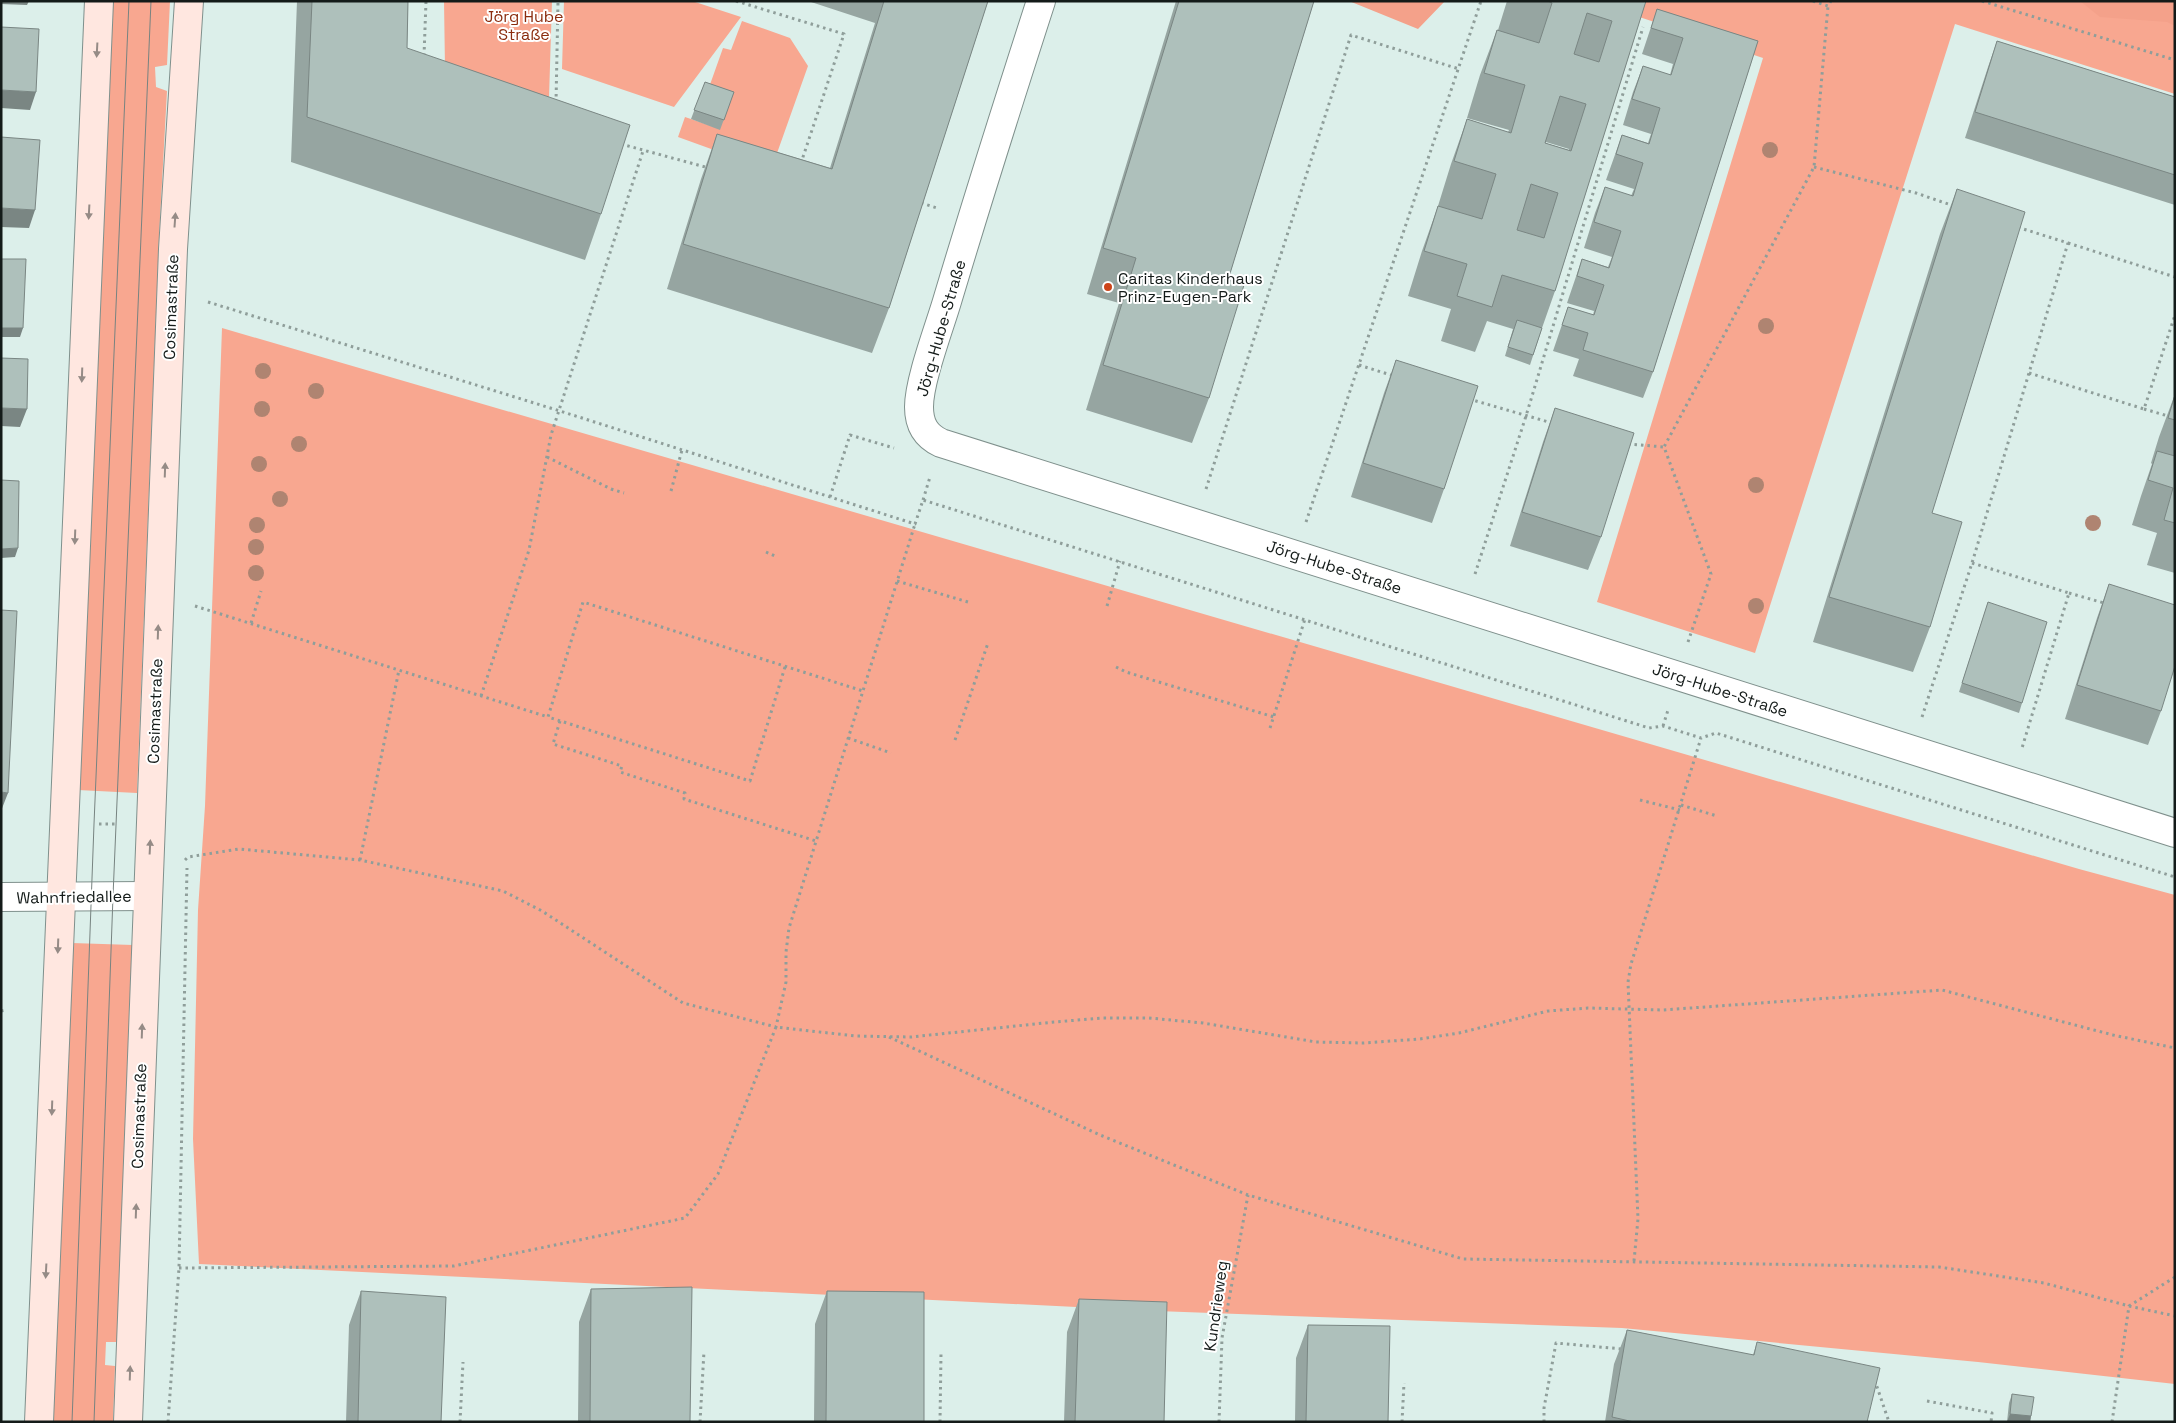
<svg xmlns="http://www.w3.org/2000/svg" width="2176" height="1423" viewBox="0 0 2176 1423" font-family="'Space Grotesk',sans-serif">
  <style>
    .green { fill: #f8a790 }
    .forest { fill: #f4a18a }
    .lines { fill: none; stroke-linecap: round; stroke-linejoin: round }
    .street-casing { stroke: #7f908c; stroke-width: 30 }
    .secondary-casing { stroke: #7f908c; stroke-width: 30 }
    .path { stroke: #8f9e9a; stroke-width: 3; stroke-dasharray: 2.5 4; stroke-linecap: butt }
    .street { stroke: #fff; stroke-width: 28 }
    .secondary { stroke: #ffe7e0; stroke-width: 28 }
    .tram { stroke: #778380; stroke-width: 1 }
    .tree { fill: #af8471 }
    .wall { fill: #96a5a1; fill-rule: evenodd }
    .shaded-wall { fill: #7a8683 }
    .building { fill: #aec0bb; stroke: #7a8683; fill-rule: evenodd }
    .oneway { fill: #958b86 }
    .poi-dot { fill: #cc4419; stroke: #fff; stroke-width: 2 }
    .labels { text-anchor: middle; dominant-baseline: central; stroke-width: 4; stroke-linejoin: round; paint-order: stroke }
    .park-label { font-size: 16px; fill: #8b2c0e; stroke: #fff }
    .poi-label { font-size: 16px; fill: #141b19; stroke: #fff; text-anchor: start }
    .street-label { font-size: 16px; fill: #141b19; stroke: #fff }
  </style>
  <rect width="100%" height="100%" fill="#dcefea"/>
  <path class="green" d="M110 1H170L167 65 155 67 156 87 167 91 159 237 137 793 78 790Z
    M444 1H552L549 98 445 68Z
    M564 1H692L741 17 674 107 562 69Z
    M1591 1H2175V94L1955 24 1755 653 1597 602 1763 58Z
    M742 21 790 38 808 66 776 156 714 150 678 137 685 117 720 129 707 93 723 48 731 50Z
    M222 328 2079 869 2175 895V1384L1978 1362 1622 1328 1157 1311 199 1264 193 1139 198 910 205 806Z
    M72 943 133 945 117 1342H106L105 1365 115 1366 113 1422H52Z"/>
  <path class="forest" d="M1349 1H1445L1418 29Z
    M2080 1H2175V26L2167 22 2100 17Z"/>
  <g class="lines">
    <defs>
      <path id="street" d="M1041 1C1009 100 978 198 948 298 940 326 919 380 919 407 919 425 926 436 941 443L2175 833
        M1 897 147 896"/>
      <path id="secondary" d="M39 1422 99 1
        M128 1422 173 249 189 1"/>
    </defs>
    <use href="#street" class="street-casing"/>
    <use href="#secondary" class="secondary-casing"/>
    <path class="path" d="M736 1 844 34 801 163
      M1813 1 1828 6 1831 1
      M1982 1 2175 60
      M424 56 426 1
      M556 103 558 1
      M621 144 709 168
      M1814 167 1916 193 1954 206
      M921 203 937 208
      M2068 243 2175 277
      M208 302 560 411 915 524 923 500 1649 728 1663 726 1701 738 1716 733 2175 877
      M1359 365 1394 376
      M2029 373 2144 409 2175 315
      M1469 399 1552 423
      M2144 409 2175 418
      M1628 444 1664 447
      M547 457 611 489 624 493
      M1206 489 1351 35 1459 69
      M671 491 682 450
      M830 497 850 435 894 448
      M923 500 930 477
      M1306 522 1481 1
      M766 552 777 557
      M1972 563 2069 593 2022 748
      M1475 574 1526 416 1643 27
      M897 581 968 602
      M2069 593 2104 603
      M195 606 548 717
      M1107 606 1120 561
      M251 623 261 591
      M1688 642 1711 574 1664 447 1814 167 1828 6
      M785 667 750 781 548 717 583 602 863 691
      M1116 667 1126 672 1274 717
      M481 696 529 550 551 435 643 151
      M1922 717 1972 563 2068 243 2017 227
      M560 721 553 744 622 766 620 772 685 793 684 799 816 841
      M1663 726 1668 710
      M1270 728 1305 619
      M848 738 891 753
      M955 740 988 643
      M1640 800 1680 810
      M1681 805 1717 816
      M99 824H116
      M185 860 188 857 239 849 360 860 503 891 542 911 683 1003 776 1027 786 982V952L789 928 915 524
      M360 860 399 670
      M1 1011 6 1010
      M889 1037 1100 1135 1248 1195 1463 1259 1939 1267 2044 1283 2129 1306 2175 1316
      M1634 1261 1638 1219 1628 982 1631 964 1701 738
      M179 1268 454 1266 685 1218 718 1174 776 1027 855 1036 911 1037 1054 1022 1103 1018H1149L1203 1023 1316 1042 1363 1043 1420 1039 1459 1033 1548 1011 1588 1008 1663 1010 1942 990 2113 1035 2175 1048
      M1874 1381H1875L1889 1422
      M1927 1401 1992 1413 1991 1422
      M168 1422 179 1268 187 868
      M460 1422 463 1362
      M700 1422 704 1351
      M940 1422 941 1353
      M1219 1422 1222 1338 1248 1195
      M1402 1422 1404 1383
      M1544 1422V1408L1556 1343 1622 1349
      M2112 1422 2129 1306 2175 1277"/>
    <use href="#street" class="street"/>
    <use href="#secondary" class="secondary"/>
    <path class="tram" d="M72 1422 94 824 129 1
      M94 1422 113 896 151 1"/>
  </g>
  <g class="tree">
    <circle cx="1770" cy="150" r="8"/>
    <circle cx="1766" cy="326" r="8"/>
    <circle cx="263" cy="371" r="8"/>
    <circle cx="316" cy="391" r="8"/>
    <circle cx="262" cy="409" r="8"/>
    <circle cx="299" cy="444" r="8"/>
    <circle cx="259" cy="464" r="8"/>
    <circle cx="1756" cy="485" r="8"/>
    <circle cx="280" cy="499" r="8"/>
    <circle cx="2093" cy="523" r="8"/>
    <circle cx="257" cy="525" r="8"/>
    <circle cx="256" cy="547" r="8"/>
    <circle cx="256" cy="573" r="8"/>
    <circle cx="1756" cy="606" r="8"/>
  </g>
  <path class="wall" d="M297 1H408L407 48 601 214 585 260 291 162Z
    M808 1H988L889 308 872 353 667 289 701 179 717 134 830 168 875 23Z
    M1176 1H1314L1228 280 1209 398 1192 443 1086 410 1119 303 1087 294Z
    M1507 1H1646L1555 291 1542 328 1530 365 1505 356 1513 329 1487 321 1475 352 1441 341 1451 309 1408 296 1422 251 1438 206 1451 164 1467 119 1508 132 1509 130 1467 118 1480 75 1497 30H1498ZM1546 142 1569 149V150L1545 143Z
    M1657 9 1758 41 1653 372 1643 398 1573 376 1579 359 1553 351 1568 307 1593 315 1594 311 1567 303 1582 259 1608 267 1612 257 1584 248 1595 213 1605 187 1631 196 1634 189 1606 180 1622 135 1648 143 1651 134 1623 125 1633 92 1643 66 1670 75 1673 64 1642 54Z
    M1997 41 2175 97V205L1965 138 1988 67Z
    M705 82 734 92 720 130 691 119Z
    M1957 189 1932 513 1930 627 1913 672 1813 642 1940 234Z
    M1396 360 1444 489 1432 523 1351 497 1384 393Z
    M2175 394V573L2147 565 2157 533 2132 525 2141 496 2152 464 2151 463 2159 437Z
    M1555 408 1601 537 1588 570 1510 546 1543 442Z
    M2109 584 2161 711 2148 745 2065 719 2097 618Z
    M1988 602 2022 703 2019 713 1959 692Z
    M591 1289 690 1422H578L579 1322Z
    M361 1291 441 1422H346L349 1325Z
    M827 1291 924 1422H814L815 1324Z
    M1079 1299 1164 1422H1064L1067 1332Z
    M1308 1325 1388 1422H1295L1296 1358Z
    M1627 1330 1753 1355 1757 1342 1867 1422H1605L1614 1364Z
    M2012 1394 2031 1416 2030 1422H2007L2009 1403Z"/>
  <path class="shaded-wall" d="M1 1H29L27 5 1 4Z
    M1 90 36 92 30 110 1 108Z
    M1 208 35 210 29 228 1 227Z
    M1 328H23L20 337H1Z
    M1 408 27 409 20 427 1 426Z
    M18 548 15 557 1 558V549Z
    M1 792 8 793 1 811Z
    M2010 1414 2031 1416 2030 1422H2007Z"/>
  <path class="building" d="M312 1H408L407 48 630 125 601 214 307 117Z
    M884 1H988L889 308 683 244 717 134 832 169Z
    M1179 1H1314L1228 280 1244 285 1209 398 1103 365 1136 258 1103 248Z
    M1548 1H1646L1555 291 1502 275 1492 307 1457 296 1467 264 1424 251 1438 206 1482 219 1496 174 1454 161 1467 119 1511 133 1525 85 1484 73 1497 30 1539 43 1552 3ZM1587 13 1612 21 1599 62 1574 54ZM1560 96 1586 104 1571 151 1545 143ZM1531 184 1558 193 1544 238 1517 230Z
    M1657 9 1758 41 1653 372 1583 350 1588 333 1562 325 1568 307 1594 315 1604 285 1577 276 1582 259 1609 268 1621 231 1594 222 1605 187 1633 196 1643 163 1616 154 1622 135 1649 144 1660 108 1632 99 1643 66 1671 75 1683 38 1651 28Z
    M1 27 39 29 36 92 1 90Z
    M1997 41 2175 97V175L1975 112Z
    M705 82 734 92 724 120 694 110Z
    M1 137 40 140 35 210 1 208Z
    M1957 189 2025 212 1932 513 1962 522 1930 627 1829 597Z
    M1 259H26L23 328H1Z
    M1517 320 1542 328 1533 355 1508 347Z
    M1 358 28 359 27 409 1 408Z
    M1396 360 1478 386 1444 489 1363 463Z
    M2175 395V420L2168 418Z
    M1555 408 1634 433 1601 537 1522 512Z
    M2157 451 2175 456V523L2164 520 2173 488 2148 480Z
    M1 480 19 481 18 548 1 549Z
    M2109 584 2175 605V666L2161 711 2077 685Z
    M1988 602 2047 622 2022 703 1962 683Z
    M1 610 17 611 8 793 1 792Z
    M692 1287 690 1422H590L591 1289Z
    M361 1291 446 1297 441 1422H358Z
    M827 1291 924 1292V1422H826Z
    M1079 1299 1167 1302 1164 1422H1075Z
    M1308 1325 1390 1326 1388 1422H1306Z
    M1627 1330 1754 1355 1757 1342 1880 1368 1867 1422H1634L1612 1417Z
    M2012 1394 2034 1397 2031 1416 2010 1414Z"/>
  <defs><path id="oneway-solid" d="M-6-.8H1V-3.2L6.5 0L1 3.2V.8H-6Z" transform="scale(1.25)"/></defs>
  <g class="oneway">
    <use href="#oneway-solid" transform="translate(97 50) rotate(93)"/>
    <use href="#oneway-solid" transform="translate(89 212) rotate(93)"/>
    <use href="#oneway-solid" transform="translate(175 220) rotate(-86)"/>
    <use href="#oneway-solid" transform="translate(82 375) rotate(92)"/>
    <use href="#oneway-solid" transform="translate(165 470) rotate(-88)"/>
    <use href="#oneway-solid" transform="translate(75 537) rotate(92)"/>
    <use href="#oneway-solid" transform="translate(158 632) rotate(-88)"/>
    <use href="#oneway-solid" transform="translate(150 847) rotate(-87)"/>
    <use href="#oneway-solid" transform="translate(58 946) rotate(92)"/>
    <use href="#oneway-solid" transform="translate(142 1031) rotate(-88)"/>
    <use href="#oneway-solid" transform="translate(52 1108) rotate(92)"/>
    <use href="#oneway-solid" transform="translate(136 1211) rotate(-88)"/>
    <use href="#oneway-solid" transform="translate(46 1271) rotate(93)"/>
    <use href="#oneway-solid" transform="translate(130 1373) rotate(-88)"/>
  </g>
  <circle class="poi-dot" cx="1108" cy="287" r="5"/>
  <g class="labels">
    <g class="park-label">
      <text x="524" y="16">Jörg Hube<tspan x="524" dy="18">Straße</tspan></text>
    </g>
    <g class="poi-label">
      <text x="1118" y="278">Caritas Kinderhaus<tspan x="1118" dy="18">Prinz-Eugen-Park</tspan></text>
    </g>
    <g class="street-label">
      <text transform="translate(171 307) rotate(-88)">Cosimastraße</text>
      <text transform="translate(941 328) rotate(-74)">Jörg-Hube-Straße</text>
      <text transform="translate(1334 567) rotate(18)">Jörg-Hube-Straße</text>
      <text transform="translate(1720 690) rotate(18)">Jörg-Hube-Straße</text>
      <text transform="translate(155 711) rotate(-88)">Cosimastraße</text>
      <text transform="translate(74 897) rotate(-1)">Wahnfriedallee</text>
      <text transform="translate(139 1116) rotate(-88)">Cosimastraße</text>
      <text transform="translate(1216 1306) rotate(-82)">Kundrieweg</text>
    </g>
  </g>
  <rect width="2176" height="1423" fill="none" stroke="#141b19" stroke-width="5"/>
</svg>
